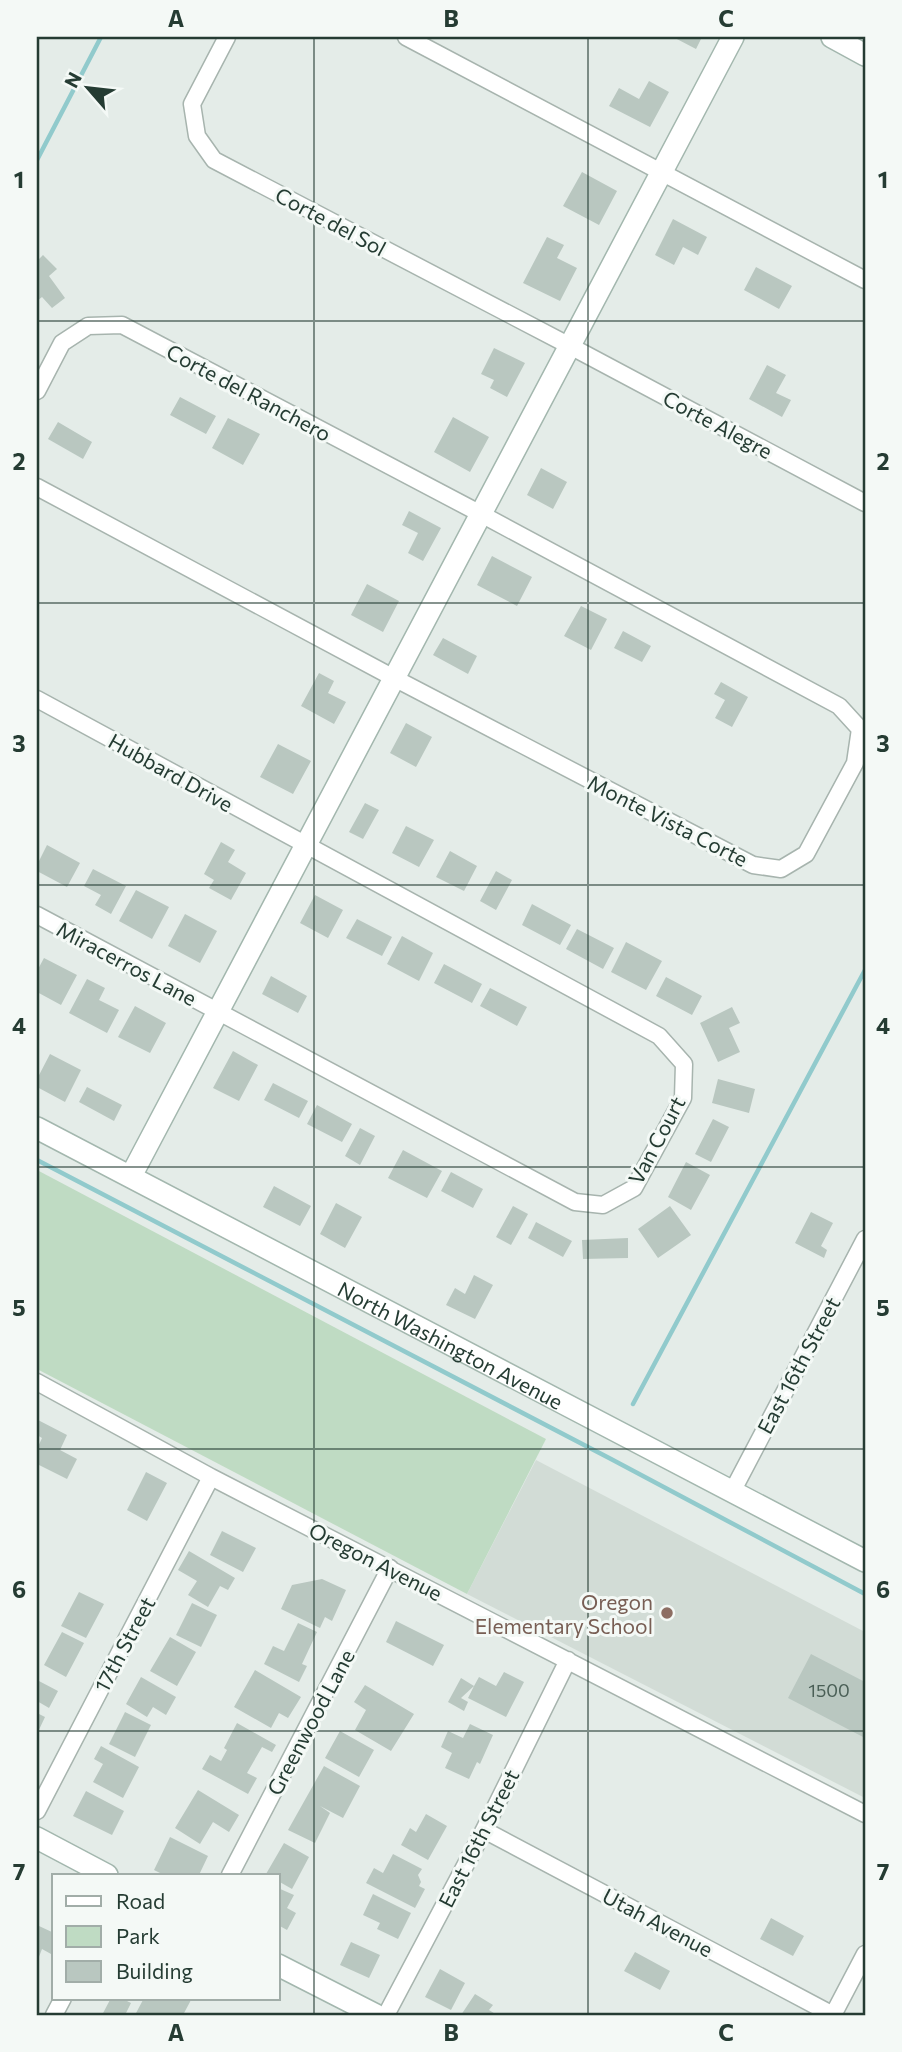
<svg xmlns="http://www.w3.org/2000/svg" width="902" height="2052" viewBox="0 0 902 2052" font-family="Commissioner,sans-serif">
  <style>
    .built { fill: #d2dcd6 }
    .green { fill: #bfdbc3 }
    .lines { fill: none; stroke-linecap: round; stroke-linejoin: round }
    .stream { stroke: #91cacc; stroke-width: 4.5 }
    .building { fill: #b9c7c0 }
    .street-casing { stroke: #a7b4ae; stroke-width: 19 }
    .secondary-casing { stroke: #a3b7ae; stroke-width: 24 }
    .street { stroke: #fff; stroke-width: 16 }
    .secondary { stroke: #fff; stroke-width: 21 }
    .grid { fill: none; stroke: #253c33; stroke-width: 2; stroke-opacity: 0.55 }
    .education-dot { fill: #8d6e63; stroke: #f4f9f6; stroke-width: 2.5 }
    .labels { text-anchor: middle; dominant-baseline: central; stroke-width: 6; stroke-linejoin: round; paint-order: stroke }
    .number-label { font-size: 18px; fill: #4a5f56 }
    .street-label { font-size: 21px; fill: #253c33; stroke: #f4f9f6 }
    .education-label { font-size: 21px; fill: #785e54; stroke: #f4f9f6; text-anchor: end }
    .neatline { fill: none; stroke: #253c33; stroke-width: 2.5 }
    .grid-label { font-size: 23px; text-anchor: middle; font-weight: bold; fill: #253c33 }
  </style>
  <rect width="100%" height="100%" fill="#e4ece8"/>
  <path class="built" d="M536 1460 865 1632V1798L467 1594Z"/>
  <path class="green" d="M37 1170 546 1439 467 1594 37 1369Z"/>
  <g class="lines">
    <path class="stream" d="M37 160 101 37
      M37 1160 611 1459 865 1594
      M633 1404 865 970"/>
  </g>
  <path class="building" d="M673 37H702L696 49Z
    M649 81 669 92 650 127 609 106 619 88 639 99Z
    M582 172 617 191 599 225 563 206Z
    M673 219 707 237 698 255 683 247 674 265 655 255Z
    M547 237 564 245 557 258 577 268 560 301 523 283Z
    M43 255 57 269 49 276 65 298 52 308 42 297 37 301V261Z
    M756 267 792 286 779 309 744 290Z
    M494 348 525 363 507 397 490 388 494 380 481 374Z
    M767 365 786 375 776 393 791 400 782 417 749 399Z
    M180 397 216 416 206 434 170 415Z
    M453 417 489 437 470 472 434 452Z
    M228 418 260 434 243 465 212 448Z
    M58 422 92 442 83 459 48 439Z
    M541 468 567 482 553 509 527 495Z
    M409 511 441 528 423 561 408 553 418 533 402 525Z
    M492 556 532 577 517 606 477 585Z
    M367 584 399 601 383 632 351 615Z
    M581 606 607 619 591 650 564 636Z
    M623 631 651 646 642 662 614 648Z
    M443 638 477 656 468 674 433 655Z
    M319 673 334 681 328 693 346 702 334 724 301 706Z
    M721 682 748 697 732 727 715 718 725 700 714 694Z
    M406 723 432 737 416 767 390 753Z
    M278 744 311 761 293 794 260 777Z
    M365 803 379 810 363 839 349 832Z
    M406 826 434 840 419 867 392 853Z
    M221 842 235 850 228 862 246 873 231 900 209 888 214 880 204 874Z
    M47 845 80 863 67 887 37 871V865Z
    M450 851 477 866 464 891 436 877Z
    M93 869 126 886 111 914 95 905 101 895 84 886Z
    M496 871 512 880 496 910 480 901Z
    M136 890 169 907 152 939 119 921Z
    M315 895 343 910 328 938 300 923Z
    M532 904 571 925 560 945 522 925Z
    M185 914 217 931 200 963 168 946Z
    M357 919 392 937 382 956 346 938Z
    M577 929 614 948 603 969 566 949Z
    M402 936 433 953 419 981 387 964Z
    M626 942 662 961 646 990 611 972Z
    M44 958 77 975 61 1005 37 992V971Z
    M444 964 482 984 472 1003 434 983Z
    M271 976 307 996 298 1013 262 994Z
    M666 977 702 996 692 1015 656 996Z
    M87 979 105 988 99 1000 119 1010 107 1033 69 1013Z
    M490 988 527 1007 517 1026 480 1006Z
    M135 1006 166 1023 150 1053 118 1037Z
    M732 1007 740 1023 729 1028 740 1052 718 1062 700 1023Z
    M233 1051 258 1065 239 1101 213 1088Z
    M50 1054 81 1070 65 1102 37 1087V1079Z
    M718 1079 755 1089 749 1113 712 1103Z
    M273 1083 308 1101 299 1118 264 1100Z
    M87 1087 122 1105 114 1121 79 1102Z
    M317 1105 352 1124 342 1142 307 1124Z
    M713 1119 729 1127 711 1162 695 1154Z
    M360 1128 375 1136 360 1165 345 1156Z
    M403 1150 442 1171 427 1198 388 1178Z
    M686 1162 710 1175 691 1210 668 1197Z
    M451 1172 483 1189 473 1208 441 1191Z
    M274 1186 311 1206 300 1226 263 1207Z
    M336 1203 362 1217 345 1248 320 1234Z
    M513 1206 528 1214 511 1245 496 1237Z
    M670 1206 691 1235 658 1258 638 1229Z
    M811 1212 833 1223 821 1246 827 1250 824 1258 795 1243Z
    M536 1222 572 1241 563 1257 528 1238Z
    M628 1238V1258L583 1259 582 1240Z
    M474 1275 493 1285 475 1319 446 1305 455 1288 465 1294Z
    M38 1420 67 1435 60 1450 77 1459 67 1479 37 1464V1449L42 1438 37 1435Z
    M146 1472 167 1483 147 1521 127 1510Z
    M222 1531 256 1548 243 1572 210 1555Z
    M189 1551 235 1578 228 1590 220 1586 208 1607 188 1595 197 1581 178 1570Z
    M322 1579 346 1590 332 1621 325 1617 320 1628 281 1609 292 1585Z
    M79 1592 104 1604 86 1638 61 1626Z
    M192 1603 217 1615 201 1647 176 1635Z
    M396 1621 444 1645 433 1666 386 1642Z
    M298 1623 317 1632 302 1664 307 1666 299 1682 264 1664 273 1646 284 1651Z
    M62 1632 84 1643 66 1677 44 1665Z
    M170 1637 196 1652 177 1686 150 1671Z
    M811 1654 865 1682V1738L788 1698Z
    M255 1670 301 1697 288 1718 279 1713 271 1728 234 1707Z
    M504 1672 524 1682 506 1717 468 1698 474 1686 461 1698 468 1702 464 1711 448 1702 461 1678 474 1686 479 1677 496 1686Z
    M141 1677 176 1697 166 1715 153 1707 147 1717 126 1704Z
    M37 1680 58 1691 49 1708 37 1701Z
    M365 1685 414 1714 391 1751 355 1730 366 1710 354 1702Z
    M125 1712 151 1725 135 1757 109 1744Z
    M37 1713 45 1717 37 1734Z
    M237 1723 276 1745 272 1752 262 1747 247 1773 257 1778 248 1794 202 1769 210 1755 221 1761 227 1750 224 1748Z
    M470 1724 493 1735 480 1764 477 1762 469 1779 445 1768 452 1753 441 1747 448 1731 463 1738Z
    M340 1731 374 1750 359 1777 325 1758Z
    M101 1746 139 1767 123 1798 93 1782 103 1764 94 1759Z
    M324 1766 360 1786 343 1818 320 1806 330 1813 315 1843 288 1830Z
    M198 1790 239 1815 229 1832 213 1822 200 1844 175 1828Z
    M86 1791 124 1811 112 1835 73 1816Z
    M426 1814 447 1826 428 1860 401 1845 410 1828 416 1832Z
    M170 1837 208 1856 199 1875H164L154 1870Z
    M284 1843 309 1857 292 1889 278 1881V1875L266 1874Z
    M393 1854 422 1869 418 1875 421 1882 419 1886 425 1889 415 1908 366 1883 374 1868 383 1873Z
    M278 1888 294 1895 287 1908 296 1913 287 1930 278 1925Z
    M373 1894 411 1913 398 1939 377 1929 380 1923 363 1915Z
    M771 1918 804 1936 793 1956 760 1939Z
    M39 1926 54 1933V1947L51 1954 42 1949 37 1962V1932Z
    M351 1942 380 1955 369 1978 340 1965Z
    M635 1952 670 1971 660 1990 624 1971Z
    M440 1969 465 1983 451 2010 425 1997Z
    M475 1994 493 2005 489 2010 497 2015H461Z
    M111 1998H121L131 2003 125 2015H102Z
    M144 1998H188L191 2000 183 2015H135Z"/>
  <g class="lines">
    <defs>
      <path id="street" d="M227 37 192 104 197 136 214 160 570 346 865 503
        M406 37 865 280
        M37 391 62 343 88 326 122 325 481 514 839 706 860 729 855 763 806 854 781 869 753 865 394 678 37 487
        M37 699 659 1036 684 1064 683 1098 634 1188 603 1205 575 1202 37 915
        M37 1382 211 1477 865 1814
        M732 1492 865 1239
        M37 1811 211 1477
        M484 1830 833 2015 865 1954
        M230 1875 390 1568
        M54 2015 63 1998
        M386 2015 484 1830 568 1660"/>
      <g id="secondary">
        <path d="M832 37 865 55"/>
        <path id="s1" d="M37 1128 865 1561"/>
        <path d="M131 1176 733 37"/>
        <path d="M37 1838 107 1875"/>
        <path d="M278 1965 376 2015"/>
      </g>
    </defs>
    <use href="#street" class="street-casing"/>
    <use href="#secondary" class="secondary-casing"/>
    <use href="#street" class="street"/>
    <use href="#secondary" class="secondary"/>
  </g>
  <path class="grid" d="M314 37V2015M588 37V2015M37 321H865M37 603H865M37 885H865M37 1167H865M37 1449H865M37 1731H865"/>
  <circle class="education-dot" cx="667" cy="1613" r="7"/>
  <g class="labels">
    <g class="number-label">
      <text x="829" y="1690">1500</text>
    </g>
    <g class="street-label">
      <text transform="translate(331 221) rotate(28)">Corte del Sol</text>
      <text transform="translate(249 392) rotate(28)">Corte del Ranchero</text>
      <text transform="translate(718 424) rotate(28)">Corte Alegre</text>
      <text transform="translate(171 772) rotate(29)">Hubbard Drive</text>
      <text transform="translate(668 820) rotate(27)">Monte Vista Corte</text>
      <text transform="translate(127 963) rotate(28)">Miracerros Lane</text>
      <text transform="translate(656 1140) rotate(-62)">Van Court</text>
      <text stroke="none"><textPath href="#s1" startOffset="467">North Washington Avenue</textPath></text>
      <text transform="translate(798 1365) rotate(-62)">East 16th Street</text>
      <text transform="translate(376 1561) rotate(27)">Oregon Avenue</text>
      <text transform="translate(124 1644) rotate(-62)">17th Street</text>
      <text transform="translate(310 1722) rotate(-62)">Greenwood Lane</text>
      <text transform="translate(478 1838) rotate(-63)">East 16th Street</text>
      <text transform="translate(658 1922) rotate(28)">Utah Avenue</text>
    </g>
    <g class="education-label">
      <text x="653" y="1601">Oregon<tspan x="653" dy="24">Elementary School</tspan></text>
    </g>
  </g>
  <rect width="902" height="2052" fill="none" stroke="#f4f9f6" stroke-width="77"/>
  <rect x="52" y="1874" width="228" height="126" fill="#f4f9f6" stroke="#a1ada8" stroke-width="2"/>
  <rect x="66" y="1896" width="35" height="10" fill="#ffffff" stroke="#a1ada8" stroke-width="2"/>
  <text x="116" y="1909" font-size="21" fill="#253c33">Road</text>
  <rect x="66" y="1926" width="35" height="21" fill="#bfdbc3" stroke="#a1ada8" stroke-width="2"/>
  <text x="116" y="1944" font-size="21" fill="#253c33">Park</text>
  <rect x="66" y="1961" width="35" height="21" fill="#b9c7c0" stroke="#a1ada8" stroke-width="2"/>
  <text x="116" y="1979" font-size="21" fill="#253c33">Building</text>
  <g transform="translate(88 88) rotate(298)" stroke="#f4f9f6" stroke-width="5" paint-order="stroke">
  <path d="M0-5L12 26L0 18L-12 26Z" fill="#253c33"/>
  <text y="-10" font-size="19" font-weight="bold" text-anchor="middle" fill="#253c33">N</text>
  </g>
  <rect x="38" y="38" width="826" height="1976" class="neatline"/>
  <g class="grid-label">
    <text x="176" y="27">A</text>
    <text x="451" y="27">B</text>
    <text x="726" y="27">C</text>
    <text x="19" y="188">1</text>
    <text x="883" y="188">1</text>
    <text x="19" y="470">2</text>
    <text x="883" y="470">2</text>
    <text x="19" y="752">3</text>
    <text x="883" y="752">3</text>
    <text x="19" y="1034">4</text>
    <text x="883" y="1034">4</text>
    <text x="19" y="1316">5</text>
    <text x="883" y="1316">5</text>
    <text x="19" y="1598">6</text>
    <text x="883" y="1598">6</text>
    <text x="19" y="1880">7</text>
    <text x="883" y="1880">7</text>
    <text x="176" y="2041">A</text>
    <text x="451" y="2041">B</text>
    <text x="726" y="2041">C</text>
  </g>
</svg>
